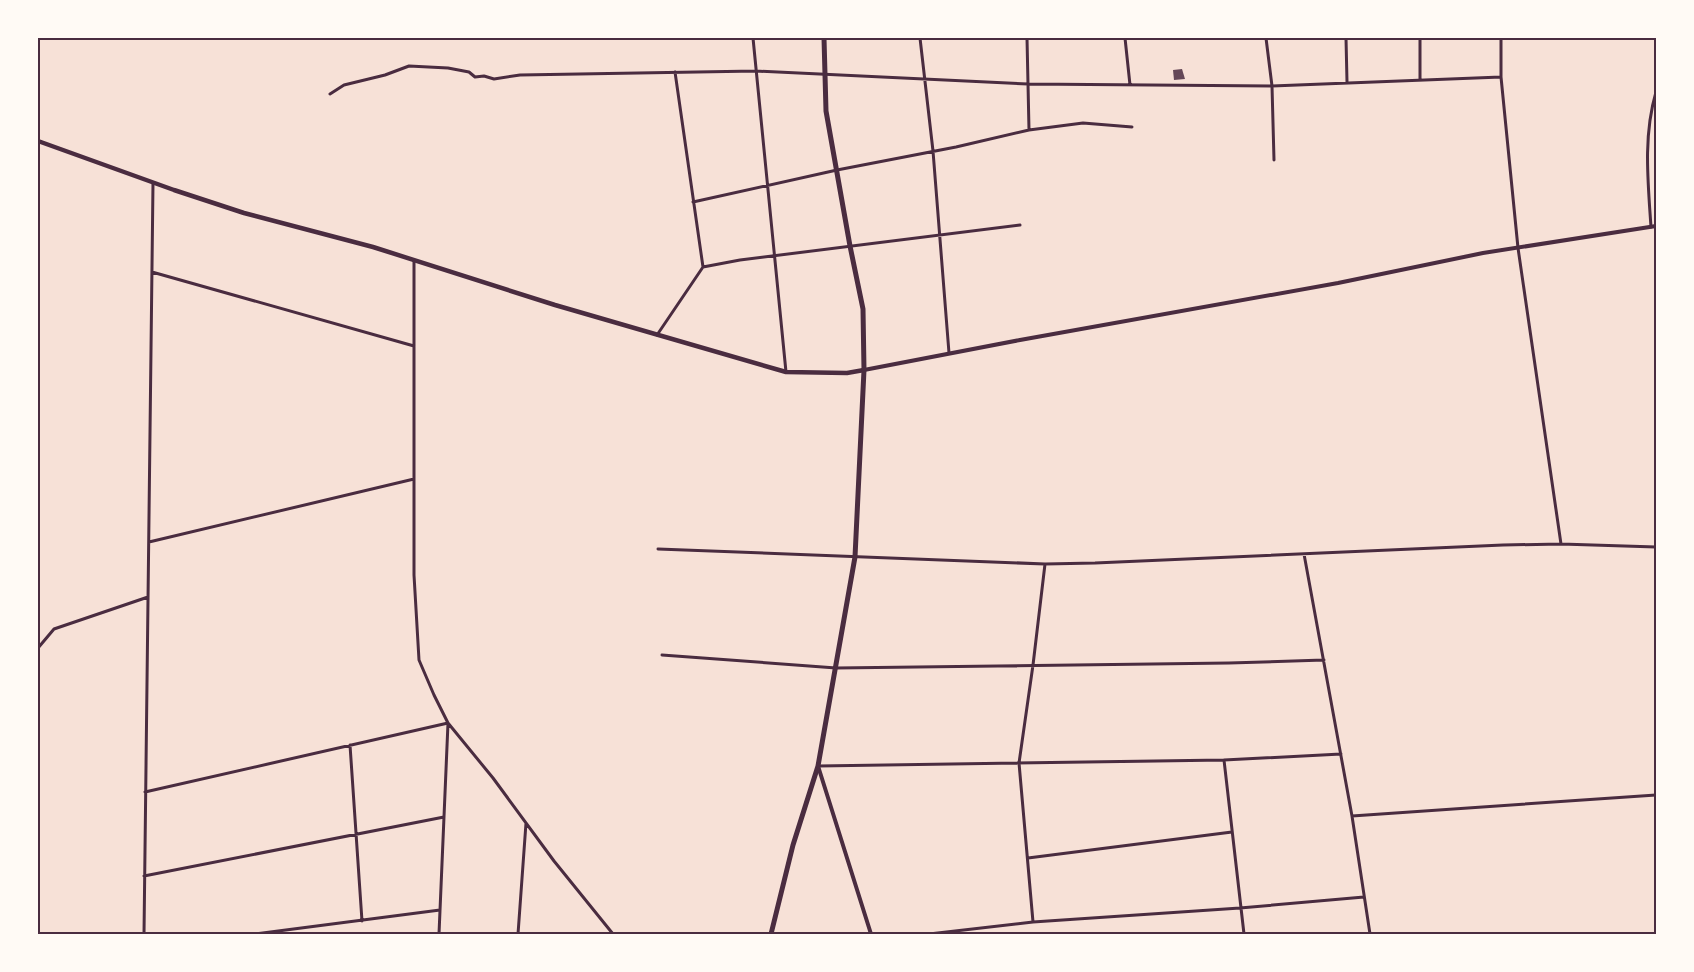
<svg xmlns="http://www.w3.org/2000/svg" width="1694" height="972" viewBox="0 0 1694 972" font-family="Inter,sans-serif">
  <style>
    .building { fill: #644757 }
    .lines { fill: none; stroke-linecap: round; stroke-linejoin: round }
    .minor { stroke: #4a2c40; stroke-width: 3 }
    .tertiary { stroke: #4a2c40; stroke-width: 4 }
    .secondary { stroke: #4a2c40; stroke-width: 4.5 }
    .primary { stroke: #4a2c40; stroke-width: 5 }
    .neatline { fill: none; stroke: #4a2c40; stroke-width: 2 }
  </style>
  <rect width="100%" height="100%" fill="#f7e1d7"/>
  <path class="building" d="M1182 69 1185 79 1174 80 1173 70Z"/>
  <g class="lines">
    <path class="minor" d="M753 38 786 372
      M920 38 933 151 949 353
      M1027 38 1029 130
      M1125 38 1130 85
      M1266 38 1272 86 1274 160
      M1346 38 1347 82
      M1420 38V80
      M1501 38V77L1518 248 1561 544
      M330 94 344 85 385 75 409 66 448 68 469 72 475 77 484 76 494 79 520 75 756 71 1028 84 1272 86 1501 77
      M693 202 837 170 956 147 1029 130 1083 123 1132 127
      M1651 227C1648 182 1643 136 1656 92
      M414 260V575L419 660 434 695 448 723 493 778 554 861 613 934
      M703 267 740 260 1020 225
      M152 272 414 346
      M657 335 703 267 675 72
      M149 542 414 479
      M658 549 1045 564 1095 563 1503 545 1561 544 1656 547
      M1304 554 1352 816 1370 934
      M38 648 54 629 148 597
      M662 655 836 668 1229 663 1324 660
      M350 745 362 921
      M1224 760 1244 934
      M818 766 1224 760 1341 754
      M145 792 448 723 439 934
      M1352 816 1656 795
      M1028 858 1232 832
      M144 876 444 817
      M1033 922 1019 763 1033 665 1045 564
      M144 934 153 183
      M255 934 440 910
      M518 934 526 823
      M929 934 1033 922 1240 908 1364 897"/>
    <path class="tertiary" d="M864 370 1020 340 1338 283 1483 253 1656 226
      M818 766 871 934"/>
    <path class="secondary" d="M38 141 174 190 244 213 373 247 555 305 786 372 847 373 864 370"/>
    <path class="primary" d="M771 934 793 845 818 766 855 557 864 370 863 309 850 246 826 111 824 38"/>
  </g>
  <rect width="1694" height="972" fill="none" stroke="#fffaf5" stroke-width="78"/>
  <rect x="39" y="39" width="1616" height="894" class="neatline"/>
</svg>
